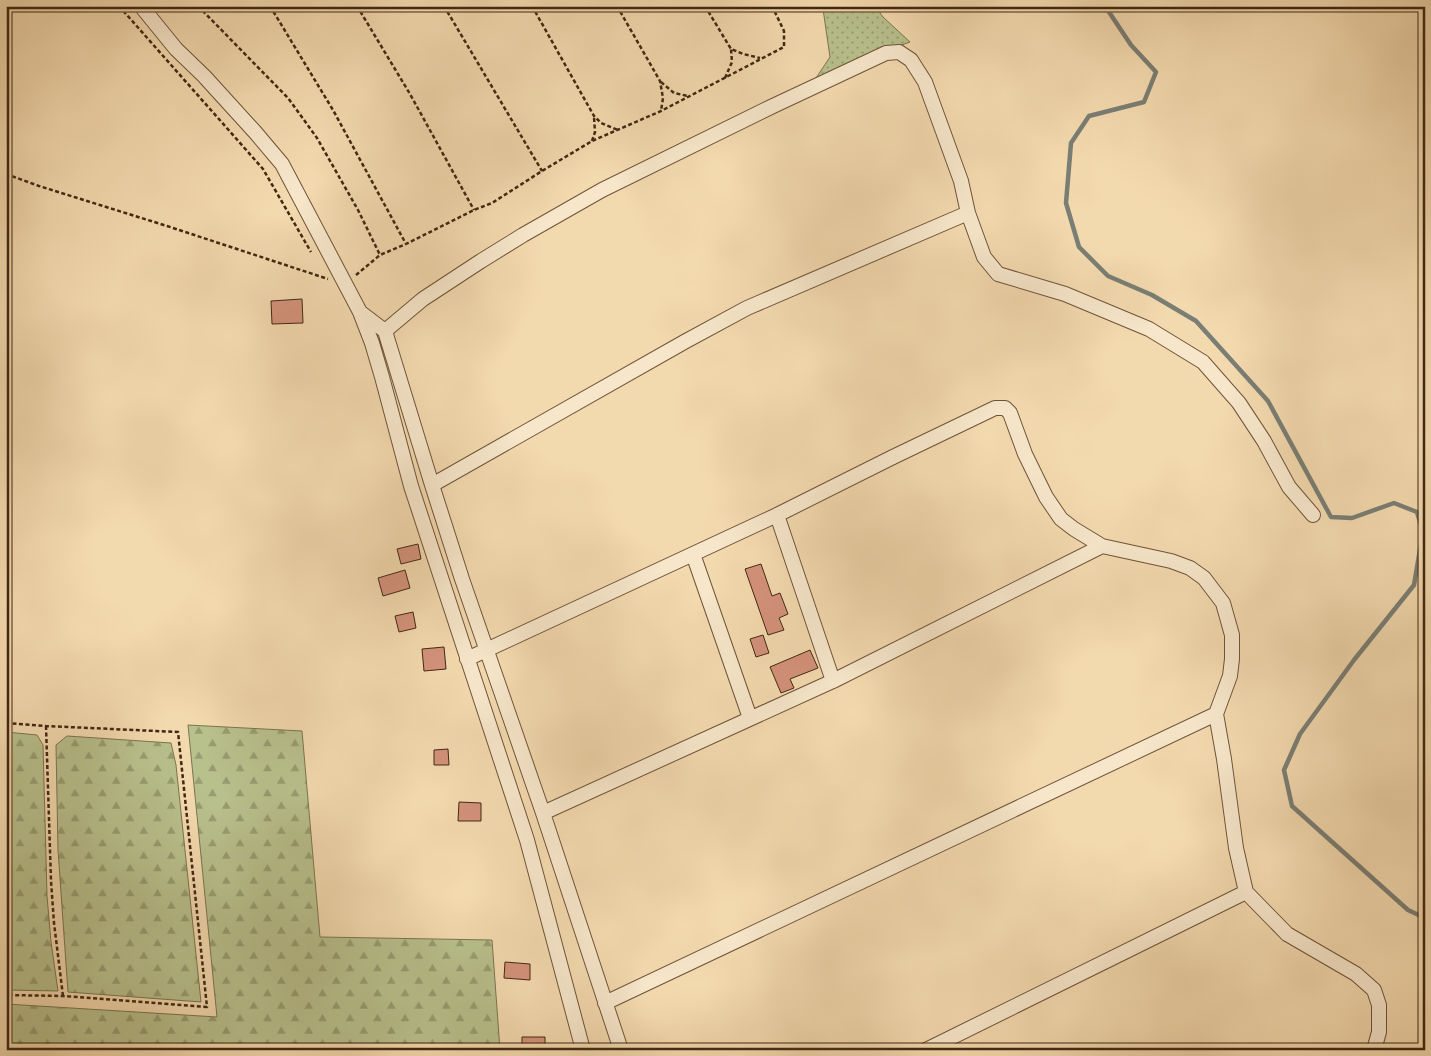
<svg xmlns="http://www.w3.org/2000/svg" width="1431" height="1056" viewBox="0 0 1431 1056" font-family="Vollkorn,serif">
  <style>
    .grass { fill: url(#grass-dots); stroke: #7c744f }
    .forest { fill: url(#forest-firs); stroke: #7c744f }
    .lines { fill: none; stroke-linecap: round; stroke-linejoin: round }
    .stream { stroke: #7a7e74; stroke-width: 4.5 }
    .building { fill: #d4927b; stroke: #412812 }
    .minor-casing { stroke: #6e5439; stroke-width: 16 }
    .path { stroke: #412812; stroke-width: 2.5; stroke-dasharray: 4 2.5; stroke-linecap: butt }
    .minor { stroke: #f7e6ca; stroke-width: 14 }
  </style>
  <defs>
    <pattern id="grass-dots" width="8" height="8" patternUnits="userSpaceOnUse" patternTransform="scale(1.25)"><rect width="8" height="8" fill="#b8c08c"/><path d="M2 2h.1M6 6h.1" fill="none" stroke="#979c71" stroke-width="1.8" stroke-linecap="round"/></pattern>
    <pattern id="forest-firs" width="22" height="20" patternUnits="userSpaceOnUse" patternTransform="scale(1.25)"><rect width="22" height="20" fill="#b8c08c"/><path d="M5 1l3.5 6h-7zM16 11l3.5 6h-7z" fill="#979c71"/></pattern>
  </defs>
  <rect width="100%" height="100%" fill="#f3d9ae"/>
  <filter id="stains"><feTurbulence type="fractalNoise" baseFrequency=".004" numOctaves="4"/><feColorMatrix values="0 0 0 0 .2 0 0 0 0 .09 0 0 0 0 .02 0 0 0 .5 -.17"/></filter>
  <radialGradient id="worn" r=".72"><stop offset=".6" stop-color="#630" stop-opacity="0"/><stop offset="1" stop-color="#630" stop-opacity=".3"/></radialGradient>
  <path class="grass" d="M821 6H875L883 17 910 42 891 49 812 84 830 57 823 9Z"/>
  <path class="forest" d="M188 725 302 731 320 937 492 940 500 1050H6V1004L217 1017Z
    M6 732 37 735 43 745 47 896 51 942 58 991 6 990Z
    M67 736 171 743 176 765 201 1002 68 992 58 850 56 745Z"/>
  <g class="lines">
    <path class="stream" d="M1105 6 1131 45 1156 72 1144 102 1089 116 1071 143 1066 203 1079 247 1108 276 1152 295 1196 321 1268 401 1331 517 1352 518 1394 503 1417 512 1423 532 1414 585 1354 660 1300 734 1284 770 1292 806 1408 910 1425 918"/>
  </g>
  <path class="building" d="M302 299 303 323 272 324 271 301Z
    M418 544 421 559 401 564 397 549Z
    M761 564 772 596 780 593 788 614 779 618 784 630 768 635 745 569Z
    M405 570 410 588 383 596 378 578Z
    M413 612 416 628 399 632 395 616Z
    M763 635 769 653 756 657 750 639Z
    M444 647 446 669 424 671 422 649Z
    M810 650 818 668 790 679 794 688 781 693 770 667Z
    M448 749 449 765H434V750Z
    M459 802 481 803V821H458Z
    M505 962 530 964V980L504 978Z
    M522 1037H545V1050H522Z"/>
  <g class="lines">
    <defs>
      <path id="minor" d="M141 6 176 49 204 76 255 132 282 164 360 312 372 343 382 377 411 486 527 840 583 1050
        M360 312 385 331 432 485 462 579 543 813 621 1050
        M385 331 423 299 481 261 523 235 602 190 773 106 886 53 899 52 911 60 925 82 961 181 968 213 984 257 998 274 1065 294 1149 329 1203 362 1239 403 1264 441 1289 487 1313 515
        M432 485 686 341 747 308 968 213
        M777 515 833 681
        M693 554 750 718
        M467 659 777 515 893 457 995 408H1005L1010 413 1025 454 1046 497 1061 519 1074 529 1102 546 1171 561 1190 568 1204 578 1223 603 1232 635V659L1230 676 1216 714 1224 759 1236 848 1246 892 1287 934 1356 974 1374 990 1379 1005V1032L1374 1050
        M543 813 833 681 1102 546
        M605 1003 1216 714
        M926 1050 1246 892"/>
    </defs>
    <use href="#minor" class="minor-casing"/>
    <path class="path" d="M119 6 263 169 311 252
      M198 6 288 98 317 138 358 210 380 255
      M270 6 333 110 406 244
      M357 6 410 94 474 210
      M444 6 542 171
      M532 6 594 116 601 123 618 130
      M617 6 660 81 663 98 661 111
      M705 6 731 49 743 54 760 58
      M725 78 732 62 731 49
      M661 82 674 93 688 96
      M592 141 595 132 594 117
      M6 174 39 186 167 226 328 279
      M356 275 380 255 406 244 474 210 492 203 542 171 592 141 661 111 784 47V31L772 6
      M6 723 46 726 178 732 207 1007 63 996 6 995
      M46 726 51 881 54 923 63 996"/>
    <use href="#minor" class="minor"/>
  </g>
  <rect width="1431" height="1056" fill="none" stroke="#f3d9ae" stroke-width="25"/>
  <rect x="8" y="8" width="1416" height="1041" fill="none" stroke="#412812" stroke-width="2.5"/>
  <rect x="12" y="12" width="1406" height="1031" fill="none" stroke="#412812"/>
  <rect width="100%" height="100%" filter="url(#stains)"/>
  <rect width="100%" height="100%" fill="url(#worn)"/>
</svg>
